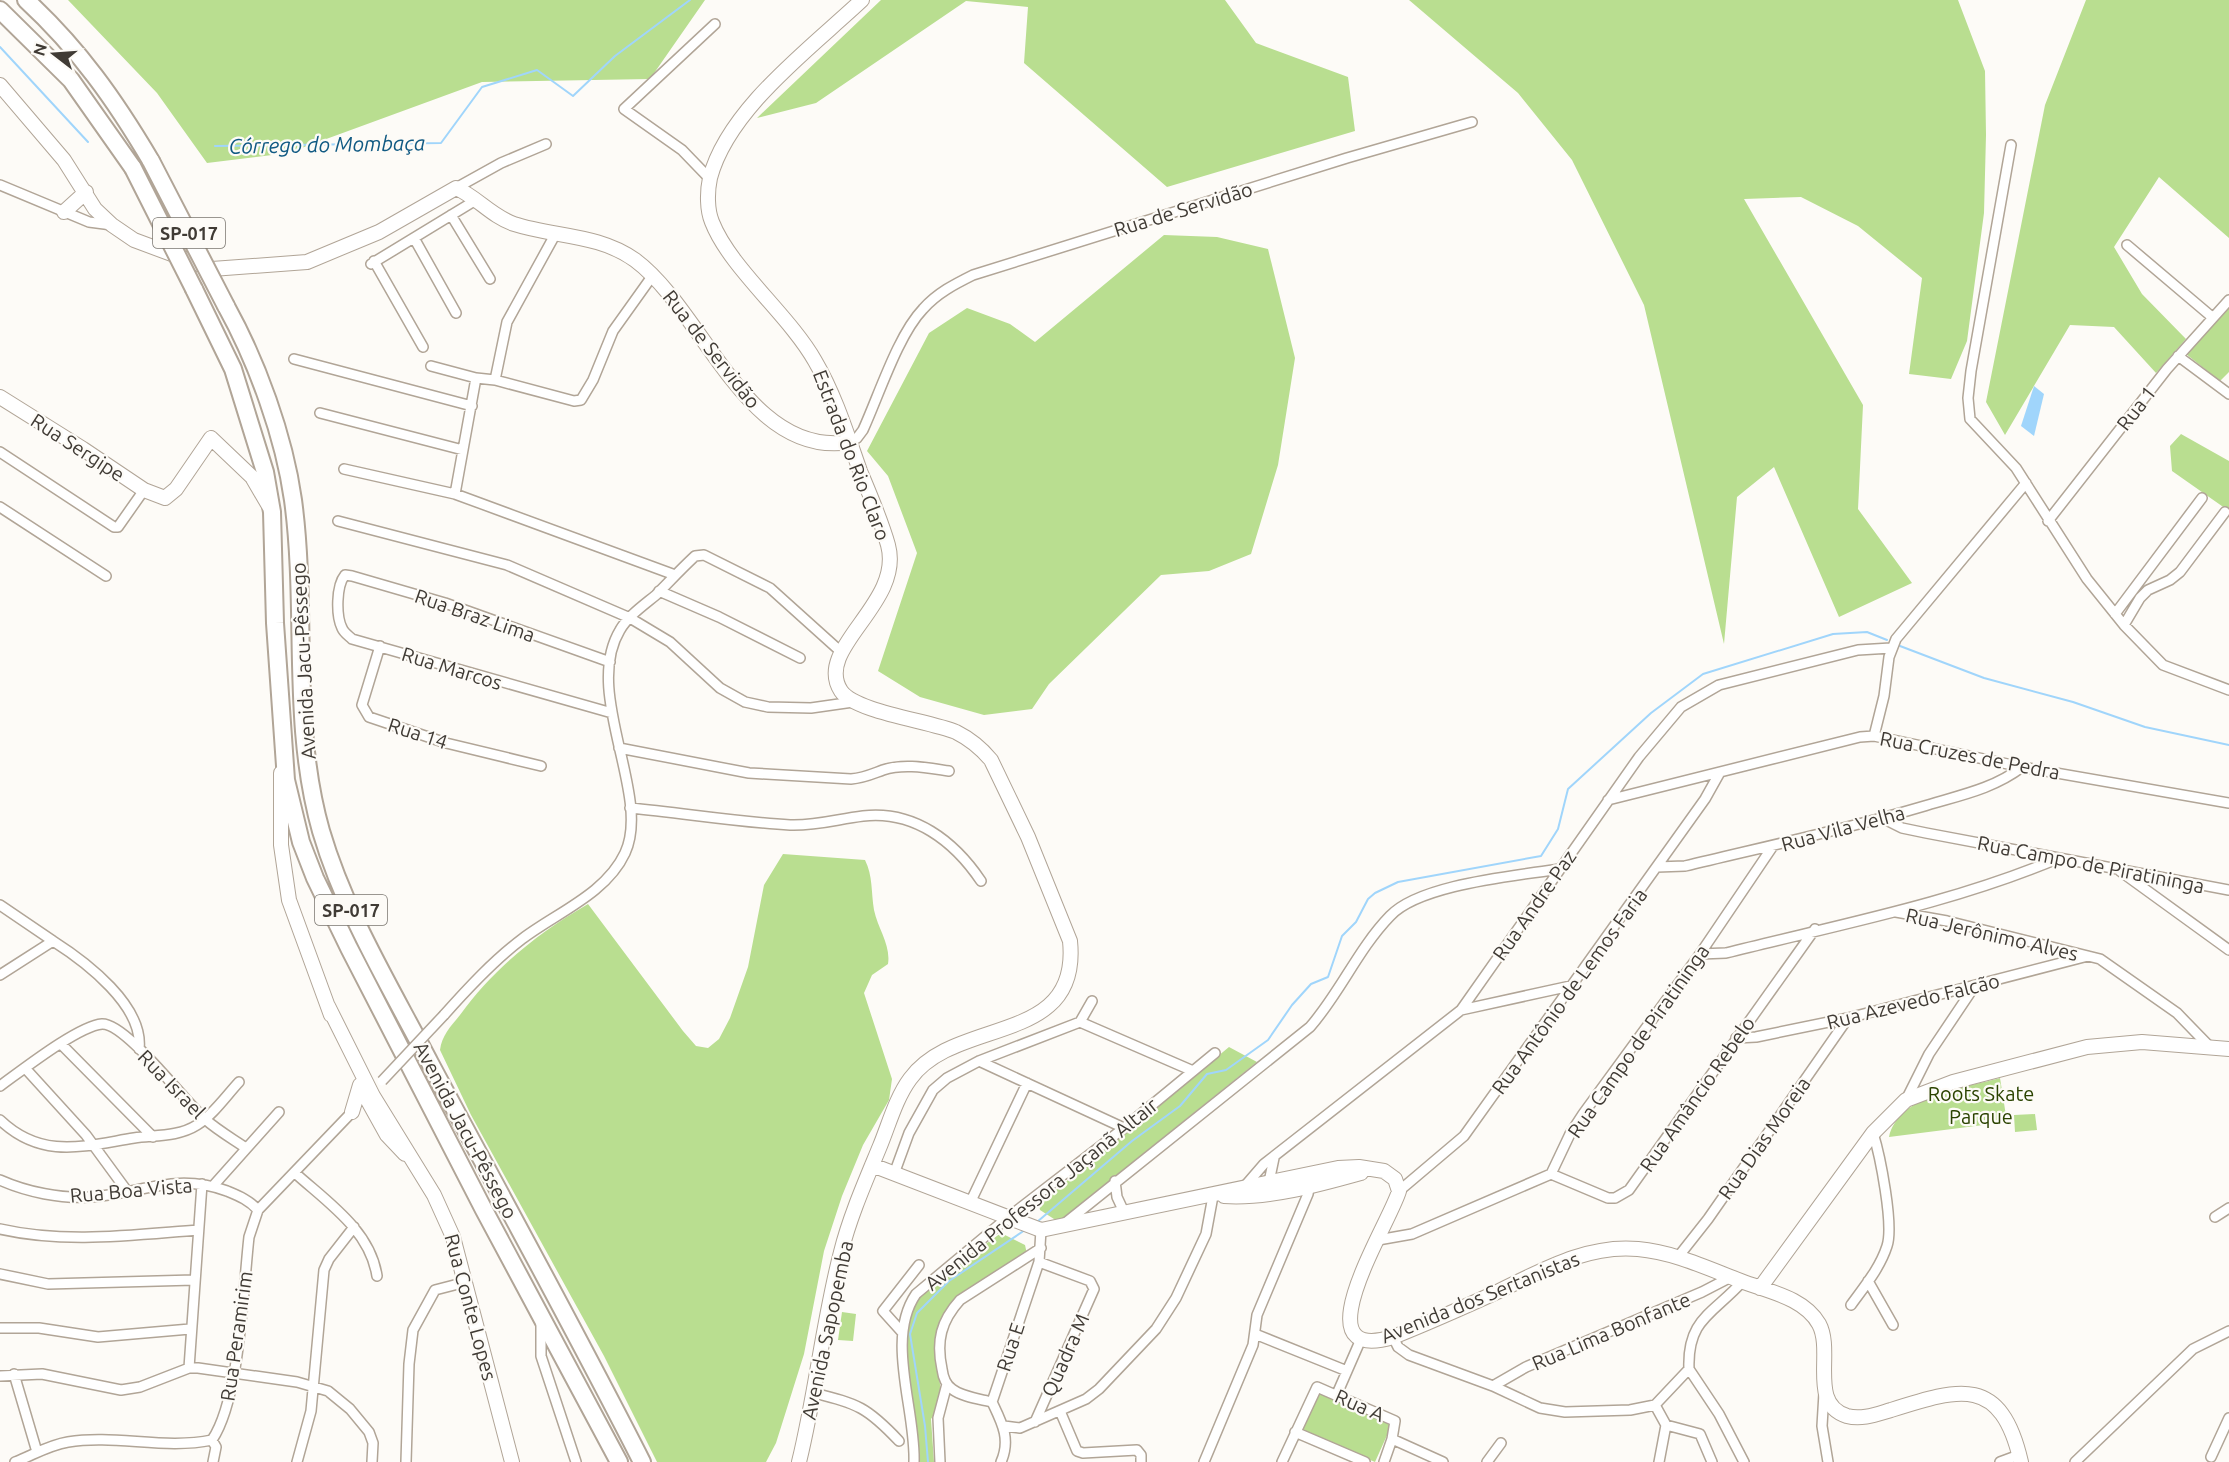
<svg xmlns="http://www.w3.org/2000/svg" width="2229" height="1462" viewBox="0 0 2229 1462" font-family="Ubuntu,sans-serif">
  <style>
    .green { fill: #b9de90 }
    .water { fill: #a0d5fb }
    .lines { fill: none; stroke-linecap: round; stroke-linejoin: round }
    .stream { stroke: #a0d5fb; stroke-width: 2 }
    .street-casing { stroke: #b1a597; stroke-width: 12 }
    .secondary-casing { stroke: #b1a597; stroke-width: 16 }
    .highway-casing { stroke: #b1a597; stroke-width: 20 }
    .street { stroke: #fff; stroke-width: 9 }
    .secondary { stroke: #fff; stroke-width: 14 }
    .highway { stroke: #fff; stroke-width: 16 }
    .street-bridge-casing { stroke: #b1a597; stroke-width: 12; stroke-linecap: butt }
    .highway-bridge-casing { stroke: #b1a597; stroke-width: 20; stroke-linecap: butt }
    .street-bridge { stroke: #fff; stroke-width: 9 }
    .highway-bridge { stroke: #fff; stroke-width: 16 }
    .labels { text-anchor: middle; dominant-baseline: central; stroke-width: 4.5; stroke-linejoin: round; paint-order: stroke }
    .shield { fill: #fdfbf7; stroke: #79756f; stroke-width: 1.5 }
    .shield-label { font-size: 18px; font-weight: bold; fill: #403b35 }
    .street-label { font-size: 20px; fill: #403b35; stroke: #fdfbf7 }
    .park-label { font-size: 20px; fill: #2b4300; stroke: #fdfbf7 }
    .water-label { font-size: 21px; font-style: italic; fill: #115a83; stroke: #fdfbf7 }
  </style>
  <rect width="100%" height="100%" fill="#fdfbf7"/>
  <path class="green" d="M68 0H705L650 79 482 82 288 153 207 163 157 93Z
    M881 0H1225L1256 43 1348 77 1355 131 1167 187 1024 63 1028 7 966 1 816 103 757 118Z
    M1409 0H1958L1985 71 1986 135 1984 213 1967 341 1951 379 1909 374 1922 278 1858 226 1801 197 1744 199 1863 405 1858 509 1912 583 1839 617 1774 467 1737 497 1724 644 1644 305 1572 160 1518 93Z
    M2086 0H2229V238L2159 177 2114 247 2142 294 2186 339 2156 373 2114 327 2070 325 2005 435 1986 402 2045 105Z
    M1164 235 1217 237 1268 249 1295 358 1278 465 1251 554 1209 571 1161 575 1049 684 1032 709 984 715 920 697 878 671 917 553 888 476 867 451 929 333 967 308 1010 324 1035 342Z
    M2229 308V372L2220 381 2186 354Z
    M2181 434 2229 461V511L2172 471 2170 446Z
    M783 854 865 860C873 876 871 892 874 910 878 929 891 945 888 964L872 975 864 993 892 1079 889 1100 863 1145 842 1196 824 1251 804 1354 776 1443 766 1462H657L604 1356 471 1115 440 1050C442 1035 451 1026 460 1015 494 968 538 933 588 904L683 1031 696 1046 708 1048 719 1039 730 1018 748 967 764 885Z
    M1229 1047 1257 1062 1061 1220 1054 1219 1040 1210 1039 1204Z
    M2000 1078 2007 1122 1889 1137C1899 1094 1965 1088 2000 1078Z
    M2035 1114 2037 1130 2015 1132 2014 1115Z
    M1001 1233 1025 1245 1027 1254C1007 1266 963 1288 950 1305 917 1349 957 1388 931 1419L934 1462H919L905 1336C907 1324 910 1312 916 1301 929 1280 980 1249 1001 1233Z
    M842 1312 856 1314 853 1341 838 1340Z
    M1318 1389 1393 1422 1375 1462 1300 1430Z"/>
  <path class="water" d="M2034 386 2044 394 2034 436 2021 426Z"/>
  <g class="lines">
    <path class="stream" d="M0 47 88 142
      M215 146 441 143 482 87 537 70 573 96 615 56 690 0
      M1900 646 1984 678 2073 702 2145 727 2229 745
      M1037 1222 1132 1141 1180 1106 1207 1074 1226 1070 1268 1040 1292 1005 1311 984 1328 977 1342 936 1356 922 1368 899 1375 893 1398 882 1541 856 1558 829 1568 789 1651 713 1703 674 1833 634 1867 632 1887 640
      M928 1462 925 1426 910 1334 917 1313 949 1281 1025 1230"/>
    <defs>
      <path id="street" d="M2011 145 1971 371 1968 398 1970 419 2016 468 2087 579 2124 625 2163 665 2229 690
        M710 179 682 150 624 109 715 24
        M0 185 89 222 112 225
        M456 188 501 163 546 144
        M451 215 490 279
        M414 238 456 313
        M2127 245 2212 317
        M374 261 423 347
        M371 264 476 200
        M2178 356 2229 394
        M294 359 472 406
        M431 366 476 378
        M495 380 507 322 556 233
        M320 413 463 450
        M850 442 857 438 863 430C879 395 898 335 923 309 937 293 955 284 973 275L1347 158 1472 122
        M0 452 114 527H118L144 490
        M344 469 455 494 675 575
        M455 494 476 378 495 380 574 401 581 400 593 380 613 331 653 275
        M0 507 106 576
        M338 521 507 565 630 618 670 642 720 688 745 702 768 707 811 708 853 702
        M2048 521 2167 369 2229 300
        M659 591 719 617 800 658
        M2115 614 2202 498
        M2124 625 2140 598 2148 590 2170 580 2180 572 2225 512
        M380 646 362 705 369 717 446 743 541 766
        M610 662 445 603 352 576 345 575C336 586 336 616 342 628 344 633 349 636 352 639L612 713
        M1874 736 1884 696 1889 657 1896 639 2026 483
        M619 748 749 773 851 779C864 778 872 774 883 770 904 763 928 768 949 771
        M1608 800 1860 737 1874 736 2022 767 2229 803
        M630 808C683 813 737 822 790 825 816 826 838 819 863 816 914 810 954 841 981 881
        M1884 819 1902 828 1926 833 2229 890
        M1657 867 1685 866C1764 847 1843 830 1921 807 1956 796 1992 790 2022 767
        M2120 871 2229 950
        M0 905 53 941
        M1896 912 1947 921 2100 959 2177 1013 2210 1047
        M1700 954 1726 953C1837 925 1953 903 2059 858
        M0 975 53 941C86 962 144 1006 139 1049
        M1461 1010 1575 985
        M444 1015C468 988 493 961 522 939 556 913 606 894 625 853 652 795 582 693 620 630 628 616 644 605 656 595 669 582 681 569 695 556L704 555 770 588 840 651
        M1080 1022 1193 1071
        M1736 1038 1756 1037 1848 1018 2088 956
        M61 1044 153 1137
        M979 1061 1124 1128
        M25 1068 86 1135 127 1191
        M0 1086C21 1071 78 1026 102 1024 126 1023 184 1101 205 1119 217 1130 233 1139 246 1148
        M1906 1100 1929 1054 1974 987
        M0 1120C42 1160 84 1146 134 1138 155 1135 178 1137 197 1125 213 1115 226 1096 239 1082
        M295 1173C327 1202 370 1230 377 1276
        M894 1174 909 1133 933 1090 947 1078 979 1061 1080 1022 1092 1001
        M1551 1174 1608 1198H1615L1629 1190 1815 929
        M0 1180C27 1192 61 1199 90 1197 141 1194 174 1172 227 1191 239 1196 249 1200 258 1210
        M1115 1181 1117 1197 1124 1212
        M1269 1182 1274 1158
        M213 1186 279 1112
        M1245 1186 1264 1164 1461 1010 1639 757 1681 707 1719 685 1858 650 1891 648
        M1399 1191 1464 1136 1705 799 1719 774
        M970 1203 1027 1083
        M2215 1217 2229 1208
        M1064 1224 1310 1027C1340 993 1358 949 1390 916 1420 884 1516 876 1559 869
        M0 1229C66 1244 132 1235 198 1230
        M1378 1240 1412 1234 1551 1174 1570 1134 1583 1114 1700 954 1773 846
        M1678 1257 1708 1219 1848 1018
        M0 1274 48 1284 194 1280
        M1868 1281 1893 1325
        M1851 1305C1864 1287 1880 1268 1887 1246 1894 1225 1880 1155 1873 1133
        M541 1323V1356L576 1462
        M0 1328H39L98 1337 190 1329
        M901 1331 883 1311 919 1265
        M1255 1334 1347 1371
        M1393 1337 1398 1347 1409 1355 1493 1386 1540 1408 1565 1412 1630 1410 1655 1405 1689 1369C1687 1319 1713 1314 1742 1282
        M189 1368 202 1184
        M1689 1369 1719 1414 1744 1462
        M14 1374 37 1452
        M0 1376 42 1374 121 1390 140 1387 189 1368H198L297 1382 328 1391 350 1409 369 1432 373 1443 372 1462
        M1493 1386 1526 1367 1702 1292 1731 1277
        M814 1393C858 1404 867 1407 899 1441
        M1824 1393 1822 1426 1828 1462
        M1337 1394 1361 1339
        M992 1402C980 1399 962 1397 952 1389 945 1384 943 1377 942 1369 936 1341 941 1321 960 1300L1041 1248
        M1655 1405 1666 1425 1659 1462
        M1060 1411 1077 1451 1083 1453 1137 1450 1141 1455V1462
        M1035 1422 1094 1289 1090 1281 1039 1262
        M1666 1425 1700 1434 1712 1462
        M1004 1426 1020 1428 1086 1399 1099 1389 1156 1329 1176 1298 1206 1234 1213 1196
        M1295 1432 1365 1462
        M1392 1439 1443 1462
        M212 1440 216 1447 213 1462
        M2211 1457 2229 1418
        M15 1462C33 1455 49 1445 68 1442 115 1434 164 1450 212 1440 240 1399 243 1289 249 1237L258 1210 354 1110
        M297 1462 311 1411 324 1270 329 1259 354 1227
        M406 1462 409 1364 413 1330 435 1290 466 1282
        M914 1462C916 1410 885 1339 916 1294L1006 1219 1124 1128 1215 1053
        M940 1462 938 1418 947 1384
        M1001 1462C1011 1439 1002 1423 992 1402L1039 1262 1041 1230
        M1204 1462 1253 1345 1257 1315 1308 1194 1310 1182
        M1282 1462 1317 1387 1395 1421 1392 1439 1384 1462
        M1487 1462 1501 1443
        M2000 1462 2019 1455
        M2075 1462 2193 1349 2229 1331"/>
      <path id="secondary" d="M0 85 64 160 95 209 112 225 134 240 212 269 307 262 379 232 456 188C477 197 491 216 514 224 554 237 599 234 635 260 704 311 747 459 850 442
        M64 212 86 192
        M0 397 83 449 144 490 165 498 176 489 211 438 252 477 269 506
        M281 773V845L289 900 331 1015
        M328 1006 373 1096 434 1195 453 1237 512 1462
        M367 1099 387 1135 405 1154
        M352 1112 360 1085
        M872 1165 1041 1230 1338 1168 1359 1167 1384 1171 1395 1179 1399 1191C1391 1221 1297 1366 1393 1337 1428 1323 1462 1308 1497 1292 1541 1271 1587 1244 1638 1249 1673 1252 1707 1268 1741 1281 1766 1291 1804 1297 1819 1324 1834 1352 1808 1404 1847 1416 1862 1420 1877 1414 1891 1410 1960 1388 2001 1375 2021 1462
        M1224 1196C1268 1199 1318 1185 1361 1173
        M1760 1288 1873 1133 1906 1100 1953 1082 2087 1047 2142 1042 2229 1049
        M799 1462C816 1393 823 1321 841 1252 850 1216 866 1180 880 1146 889 1124 896 1098 910 1079 955 1016 1081 1047 1070 941L1028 837 991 760C981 748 970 739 956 732 930 721 855 712 841 691 813 648 904 604 888 545 881 520 870 495 860 471 847 434 835 395 815 361 789 315 730 268 712 222 707 210 707 192 710 178 728 109 811 48 862 0"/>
      <path id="highway" d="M26 0C79 49 115 100 151 161
        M0 10 71 80 133 168
        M194 289 233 369 265 472 272 512 275 623 286 780 301 842 315 878 349 948 484 1210 619 1462
        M226 306C257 362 284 436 293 500 308 611 290 722 321 831 345 913 391 988 430 1063 501 1196 574 1328 642 1462"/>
    </defs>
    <use href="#street" class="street-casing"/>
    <use href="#secondary" class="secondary-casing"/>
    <use href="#highway" class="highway-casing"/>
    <use href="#street" class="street"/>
    <use href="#secondary" class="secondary"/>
    <use href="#highway" class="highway"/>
    <defs>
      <path id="street-bridge" d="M382 1081 444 1015"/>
      <path id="highway-bridge" d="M151 161 226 306
        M133 168 194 289"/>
    </defs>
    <use href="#street-bridge" class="street-bridge-casing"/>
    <use href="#highway-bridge" class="highway-bridge-casing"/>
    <use href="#street-bridge" class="street-bridge"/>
    <use href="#highway-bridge" class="highway-bridge"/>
  </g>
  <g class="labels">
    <g class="shield">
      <rect x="153" y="218" width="72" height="30" rx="4.5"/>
      <rect x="315" y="895" width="72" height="30" rx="4.5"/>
    </g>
    <g class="shield-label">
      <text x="189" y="233">SP-017</text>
      <text x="351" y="910">SP-017</text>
    </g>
    <g class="street-label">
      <text transform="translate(1183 209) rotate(-17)">Rua de Servidão</text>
      <text transform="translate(712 349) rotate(52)">Rua de Servidão</text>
      <text transform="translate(2136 408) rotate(-52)">Rua 1</text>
      <text transform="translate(78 447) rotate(33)">Rua Sergipe</text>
      <text transform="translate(852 455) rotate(69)">Estrada do Rio Claro</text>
      <text transform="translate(475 615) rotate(19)">Rua Braz Lima</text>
      <text transform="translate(303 661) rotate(-93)">Avenida Jacu-Pêssego</text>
      <text transform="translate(452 668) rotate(17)">Rua Marcos</text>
      <text transform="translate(418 733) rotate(18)">Rua 14</text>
      <text transform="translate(1970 755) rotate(11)">Rua Cruzes de Pedra</text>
      <text transform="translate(1843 828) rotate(-15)">Rua Vila Velha</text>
      <text transform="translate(2091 864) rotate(11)">Rua Campo de Piratininga</text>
      <text transform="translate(1534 905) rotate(-55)">Rua Andre Paz</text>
      <text transform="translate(1992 934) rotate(13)">Rua Jerônimo Alves</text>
      <text transform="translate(1569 991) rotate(-54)">Rua Antônio de Lemos Faria</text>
      <text transform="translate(1913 1001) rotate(-14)">Rua Azevedo Falcão</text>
      <text transform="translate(1638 1041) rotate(-55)">Rua Campo de Piratininga</text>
      <text transform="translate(172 1084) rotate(46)">Rua Israel</text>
      <text transform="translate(1697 1094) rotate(-55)">Rua Amâncio Rebelo</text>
      <text transform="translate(466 1130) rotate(62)">Avenida Jacu-Pêssego</text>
      <text transform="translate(1764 1138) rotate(-55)">Rua Dias Moreia</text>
      <text transform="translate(131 1190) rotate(-5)">Rua Boa Vista</text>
      <text transform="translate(1041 1194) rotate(-39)">Avenida Professora Jaçanã Altair</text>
      <text transform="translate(1480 1297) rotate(-22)">Avenida dos Sertanistas</text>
      <text transform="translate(471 1307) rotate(75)">Rua Conte Lopes</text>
      <text transform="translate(827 1330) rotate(-78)">Avenida Sapopemba</text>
      <text transform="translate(1611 1331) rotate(-23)">Rua Lima Bonfante</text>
      <text transform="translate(236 1336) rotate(-82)">Rua Peramirim</text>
      <text transform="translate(1010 1347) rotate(-72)">Rua E</text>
      <text transform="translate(1065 1355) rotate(-66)">Quadra M</text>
      <text transform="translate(1360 1405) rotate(24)">Rua A</text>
    </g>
    <g class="park-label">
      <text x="1981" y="1093">Roots Skate<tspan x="1981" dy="23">Parque</tspan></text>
    </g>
    <g class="water-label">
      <text transform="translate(327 144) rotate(-1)">Córrego do Mombaça</text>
    </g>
  </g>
  <g transform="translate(54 54) rotate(287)" stroke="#fdfbf7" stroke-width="4.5" paint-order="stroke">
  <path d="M0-4.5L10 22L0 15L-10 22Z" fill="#403b35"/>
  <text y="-9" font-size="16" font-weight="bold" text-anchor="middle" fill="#403b35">N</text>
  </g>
</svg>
